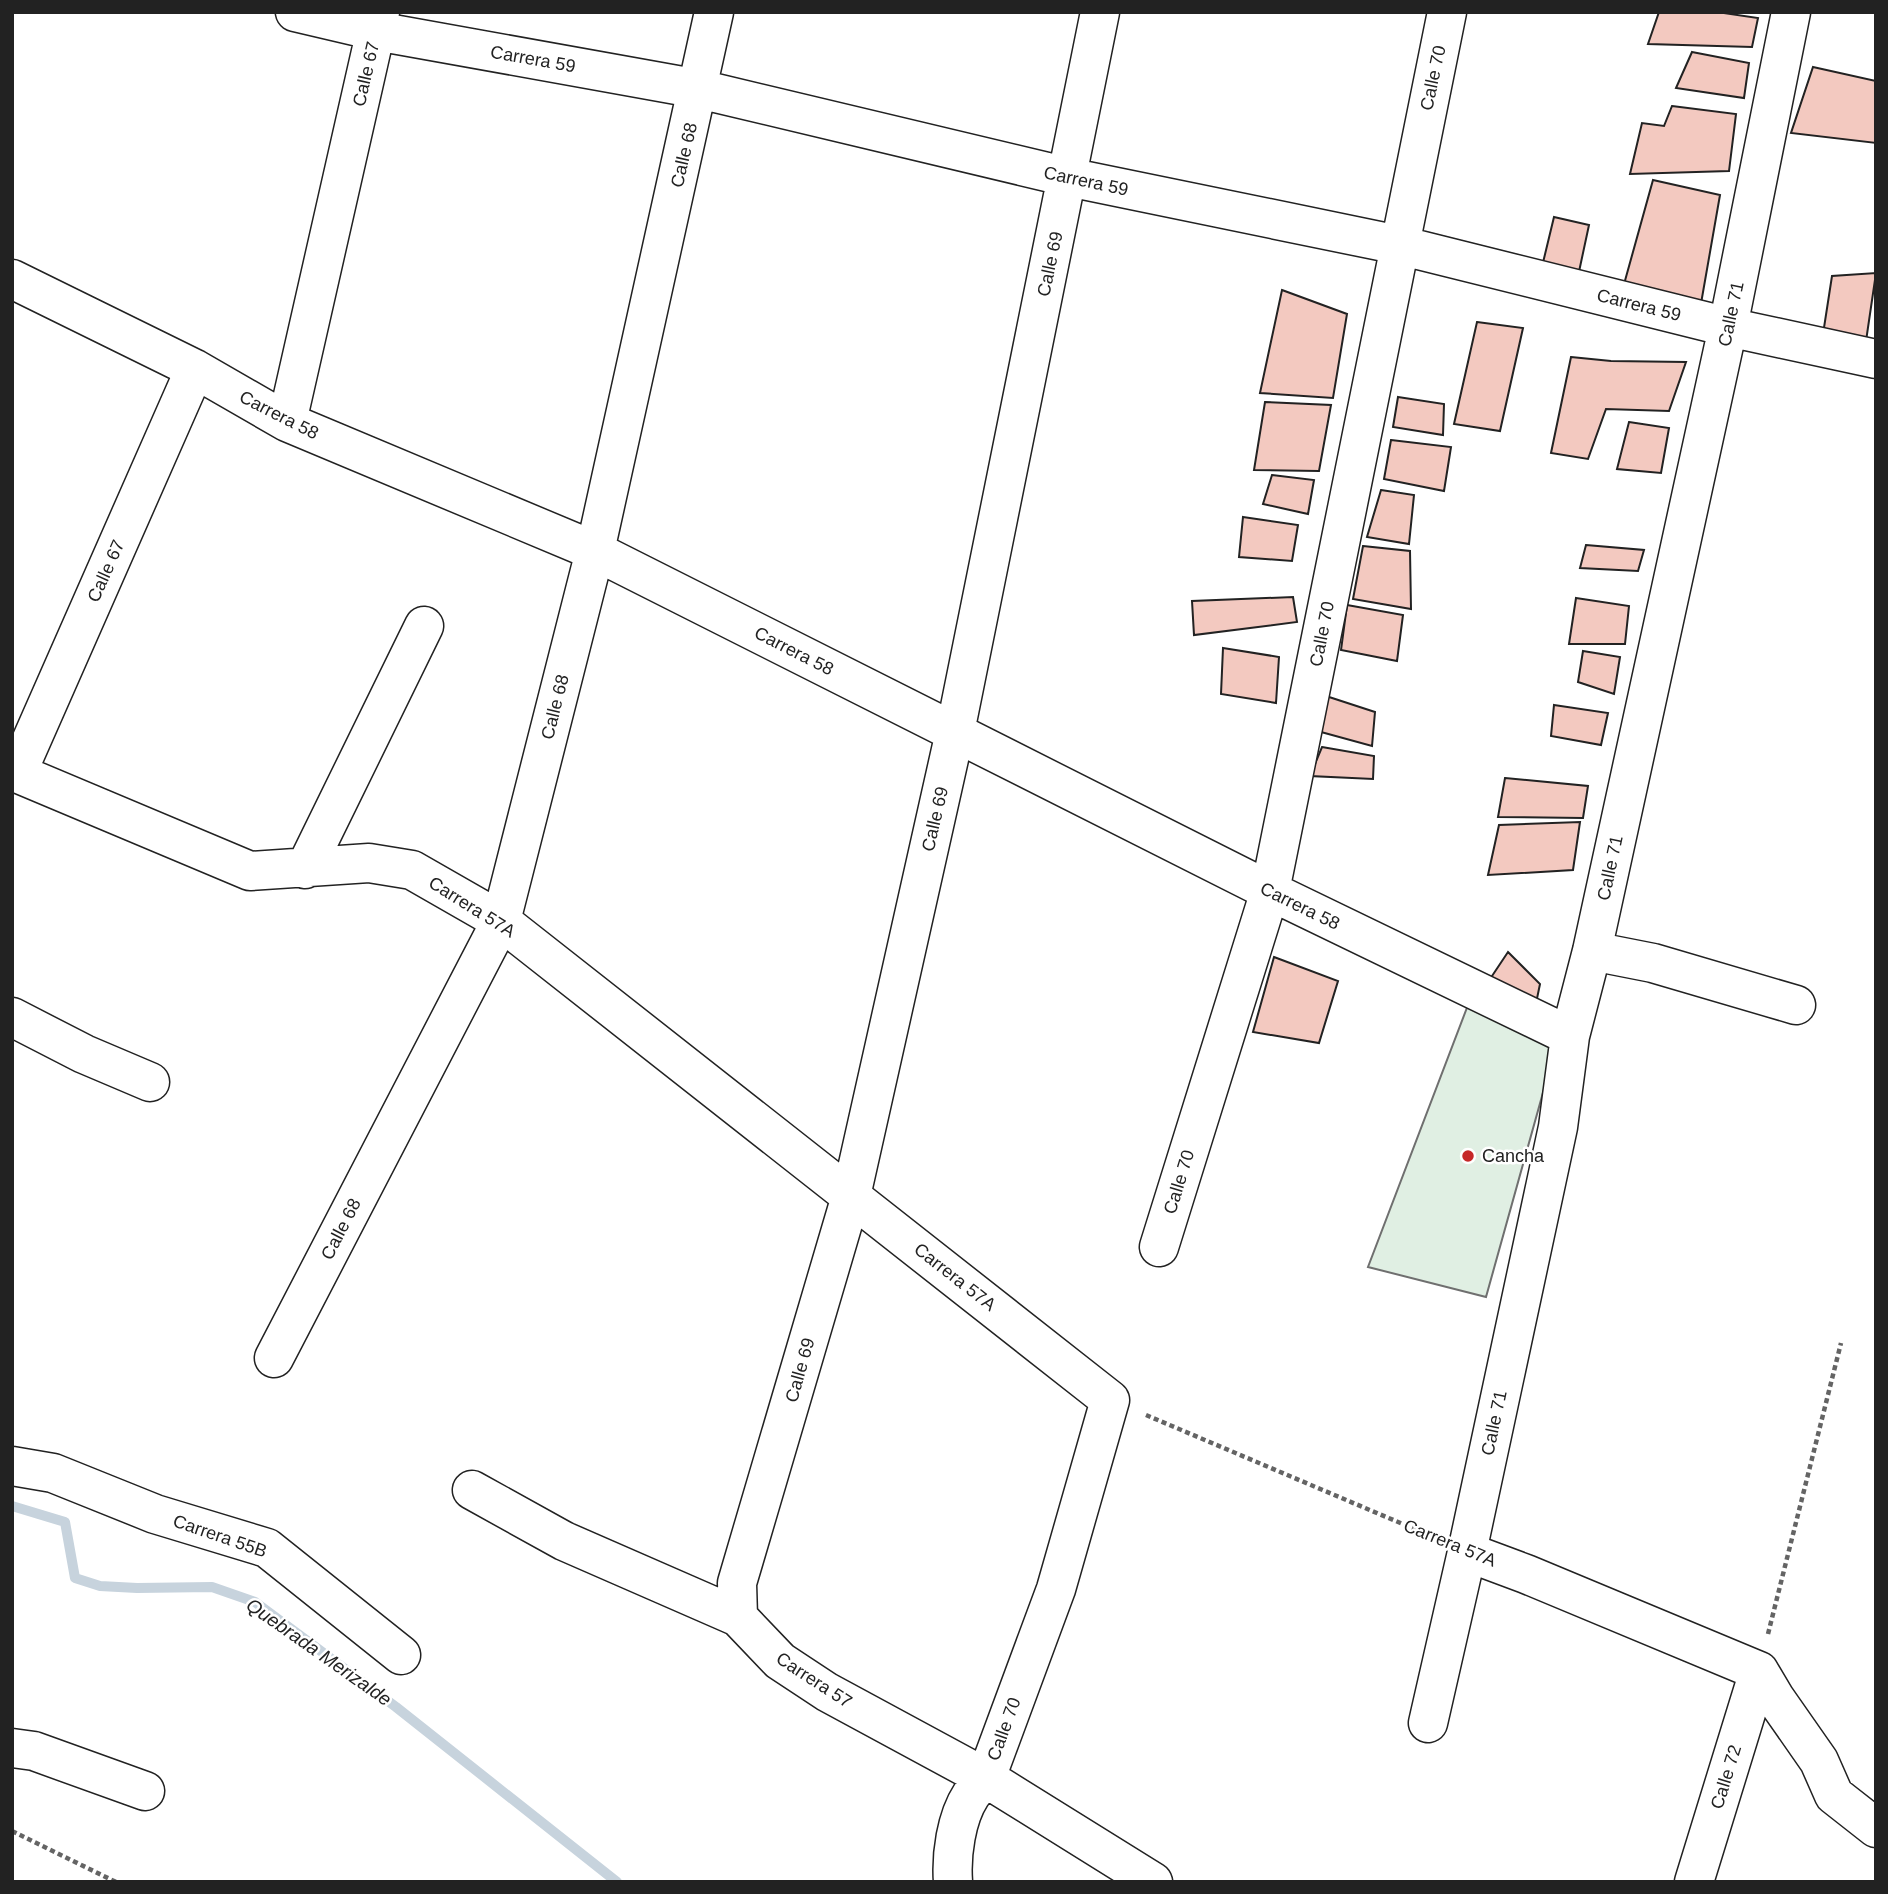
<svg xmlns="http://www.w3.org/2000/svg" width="1888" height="1894" viewBox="0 0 1888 1894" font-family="Arial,sans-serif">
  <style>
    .pitch { fill: #e0efe3; stroke: #6f6f6f; stroke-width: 2 }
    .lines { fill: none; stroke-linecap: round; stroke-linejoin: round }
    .stream { stroke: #c7d3dd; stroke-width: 10 }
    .building { fill: #f3c9c0; stroke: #222; stroke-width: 2 }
    .minor-casing { stroke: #222; stroke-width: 41 }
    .path { stroke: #646464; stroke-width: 4.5; stroke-dasharray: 5 3.5; stroke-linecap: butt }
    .minor { stroke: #fff; stroke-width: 38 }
    .poi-dot { fill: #c62828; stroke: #fff; stroke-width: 2.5 }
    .labels { text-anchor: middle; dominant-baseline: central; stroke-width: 5; stroke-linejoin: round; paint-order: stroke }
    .street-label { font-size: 18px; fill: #222; stroke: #fff }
    .poi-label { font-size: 18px; fill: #222; stroke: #fff; text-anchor: start }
    .water-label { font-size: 19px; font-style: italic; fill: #222; stroke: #fff }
  </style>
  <rect width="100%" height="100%" fill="#fff"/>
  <path class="pitch" d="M1468 1005 1556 1046 1486 1297 1368 1267Z"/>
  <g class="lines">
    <path class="stream" d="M12 1506 65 1522 75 1578 100 1586 137 1588 212 1587 255 1602 396 1707 617 1882"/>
  </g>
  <path class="building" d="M1659 12H1717L1758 18 1752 47 1648 44Z
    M1692 52 1749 63 1744 98 1676 88Z
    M1813 67 1876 81V143L1791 133Z
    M1672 106 1736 114 1729 171 1630 174 1642 123 1664 126Z
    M1653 180 1720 195 1699 315 1621 295Z
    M1554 217 1589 225 1577 281 1540 275Z
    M1876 273 1865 348 1821 347 1832 276Z
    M1282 290 1347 314 1333 398 1260 393Z
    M1477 322 1523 328 1500 431 1454 424Z
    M1571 357 1611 361 1686 362 1669 411 1606 409 1588 459 1551 453Z
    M1398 397 1444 404 1443 435 1393 427Z
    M1265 402 1331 405 1319 471 1254 470Z
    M1629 422 1669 428 1661 473 1617 469Z
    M1391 440 1451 447 1444 491 1384 479Z
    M1272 475 1314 480 1308 514 1263 504Z
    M1381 490 1414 495 1409 544 1367 537Z
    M1243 517 1298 525 1292 561 1239 557Z
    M1586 545 1644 550 1638 571 1580 568Z
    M1363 546 1410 551 1411 609 1353 599Z
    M1293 597 1297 622 1194 635 1192 601Z
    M1576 598 1629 606 1625 644H1569Z
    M1347 605 1403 615 1397 661 1341 650Z
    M1223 648 1279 657 1276 703 1221 694Z
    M1583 651 1620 657 1614 694 1578 682Z
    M1326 696 1375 712 1372 746 1321 732Z
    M1554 705 1608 713 1601 745 1551 736Z
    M1322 747 1374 756 1373 779 1310 776Z
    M1505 778 1588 786 1583 818 1498 817Z
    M1580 822 1573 870 1488 875 1499 825Z
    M1508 952 1540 984 1534 1013 1484 988Z
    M1274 957 1338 981 1319 1043 1253 1032Z"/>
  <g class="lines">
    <defs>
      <path id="minor" d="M295 12 376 31 699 89 1068 177 1399 245 1728 327 1876 359
        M12 279 195 369 287 422 595 551 1270 891 1570 1036
        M287 422 380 12
        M12 771 250 871 369 863 412 870 501 921 1110 1400 1056 1589 986 1778C981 1784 975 1789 971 1795 956 1818 951 1855 953 1882
        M17 773 195 369
        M305 869 424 626
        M1592 951 1653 963 1796 1005
        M12 1017 84 1054 150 1082
        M1159 1247 1270 891 1447 12
        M274 1358 501 921 595 551 714 12
        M12 1466 53 1473 155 1514 267 1548 401 1655
        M472 1490 564 1541 738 1617 780 1661 827 1692 986 1778 1153 1882
        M1467 1552 1526 1574 1759 1671 1775 1698 1819 1761 1834 1795 1876 1828
        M738 1617 737 1583 851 1196 955 732 1100 12
        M1428 1723 1467 1552 1558 1127 1570 1036 1592 951 1728 327 1791 12
        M12 1748 34 1751 145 1791
        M1694 1882 1759 1671"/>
    </defs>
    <use href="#minor" class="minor-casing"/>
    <path class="path" d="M1146 1415 1431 1536
      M1768 1634 1841 1343
      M12 1831 116 1882"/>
    <use href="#minor" class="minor"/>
  </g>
  <circle class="poi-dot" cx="1468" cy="1156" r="7"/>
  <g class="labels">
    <g class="street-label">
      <text transform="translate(533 59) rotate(10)">Carrera 59</text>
      <text transform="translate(366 74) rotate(-77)">Calle 67</text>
      <text transform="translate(1433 78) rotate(-78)">Calle 70</text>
      <text transform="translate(684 155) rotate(-77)">Calle 68</text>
      <text transform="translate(1086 181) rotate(12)">Carrera 59</text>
      <text transform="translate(1050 264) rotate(-78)">Calle 69</text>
      <text transform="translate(1639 305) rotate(14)">Carrera 59</text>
      <text transform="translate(1731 314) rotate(-78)">Calle 71</text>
      <text transform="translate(279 415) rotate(27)">Carrera 58</text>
      <text transform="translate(106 571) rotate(-66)">Calle 67</text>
      <text transform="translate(1322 634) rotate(-79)">Calle 70</text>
      <text transform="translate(794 651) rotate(27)">Carrera 58</text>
      <text transform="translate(555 707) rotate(-76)">Calle 68</text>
      <text transform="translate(935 819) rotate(-77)">Calle 69</text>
      <text transform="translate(1610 868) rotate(-78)">Calle 71</text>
      <text transform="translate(1300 906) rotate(26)">Carrera 58</text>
      <text transform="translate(472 907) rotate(32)">Carrera 57A</text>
      <text transform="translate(1179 1182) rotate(-73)">Calle 70</text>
      <text transform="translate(341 1229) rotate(-63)">Calle 68</text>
      <text transform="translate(955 1277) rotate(38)">Carrera 57A</text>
      <text transform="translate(800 1370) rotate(-74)">Calle 69</text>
      <text transform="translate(1494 1423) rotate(-78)">Calle 71</text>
      <text transform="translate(220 1536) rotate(19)">Carrera 55B</text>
      <text transform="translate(1450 1543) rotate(22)">Carrera 57A</text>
      <text transform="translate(814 1680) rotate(33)">Carrera 57</text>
      <text transform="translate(1004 1729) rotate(-70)">Calle 70</text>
      <text transform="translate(1726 1777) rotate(-73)">Calle 72</text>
    </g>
    <g class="poi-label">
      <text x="1482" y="1156">Cancha</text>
    </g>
    <g class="water-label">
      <text transform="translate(319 1652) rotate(35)">Quebrada Merizalde</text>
    </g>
  </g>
  <rect width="1888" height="1894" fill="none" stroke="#222222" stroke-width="28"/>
</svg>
